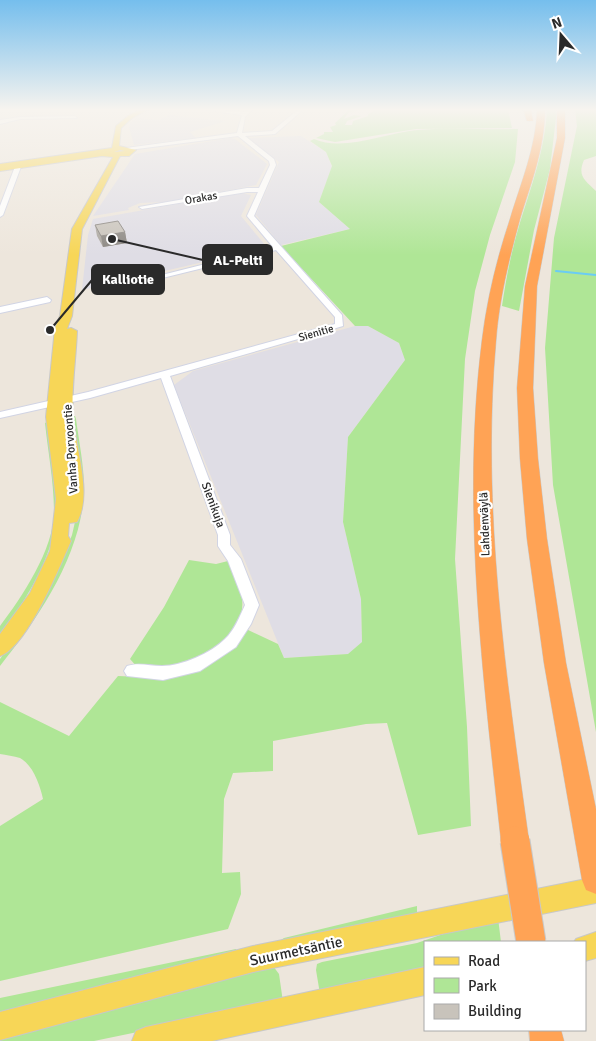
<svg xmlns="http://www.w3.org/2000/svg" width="596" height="1041" viewBox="0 0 596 1041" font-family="Signika,sans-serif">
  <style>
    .industrial { fill: #dfdde5 }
    .green { fill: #afe696 }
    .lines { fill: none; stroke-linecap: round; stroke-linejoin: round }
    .stream { stroke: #6accf4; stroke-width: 2 }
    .minor-casing { stroke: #d1d4e4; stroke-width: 2 }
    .major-casing { stroke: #c8c8c8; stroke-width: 2 }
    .highway-casing { stroke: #c8c8c8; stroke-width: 1 }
    .minor { fill: #fff; fill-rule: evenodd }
    .major { fill: #f7d657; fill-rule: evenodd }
    .highway { fill: #ffa355; fill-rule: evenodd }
    .highway-bridge-casing { stroke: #c8c8c8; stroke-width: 31; stroke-linecap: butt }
    .highway-bridge { stroke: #ffa355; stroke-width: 29 }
    .wall { fill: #aca8a1 }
    .shaded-wall { fill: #8c8883 }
    .building { fill: #c8c3bb; stroke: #8c8883 }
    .labels { text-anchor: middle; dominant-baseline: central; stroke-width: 4.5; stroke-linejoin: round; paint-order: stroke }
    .far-street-label { font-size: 11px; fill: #2a2a2a; stroke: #fff }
    .street-label { font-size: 12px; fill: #2a2a2a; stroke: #fff }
    .near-street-label { font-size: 15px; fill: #2a2a2a; stroke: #fff }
    .leader { fill: none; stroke: #2a2a2a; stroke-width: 2 }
    .callout-dot { fill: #2a2a2a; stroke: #fff; stroke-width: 2 }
    .callout { fill: #2a2a2a; stroke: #2a2a2a; stroke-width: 2 }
    .callout-label { font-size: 14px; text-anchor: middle; font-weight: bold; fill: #fff }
  </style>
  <rect width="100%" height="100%" fill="#ede6dc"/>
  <path class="industrial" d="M169 115 225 121 190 132 196 138 134 145 129 127 131 122 137 118 159 120Z
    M301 136 326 152 332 167 319 202 350 229 281 245 256 215 279 162 247 138Z
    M230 138 235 139 267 164 256 185 165 202 140 203 128 208 129 210 93 216 135 154Z
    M241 193 251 195 241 216 265 245 264 248 82 290 88 235 93 219Z
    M355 326H368L399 343 405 360 348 437 343 522 361 599 362 642 349 654 284 658 174 385 193 371Z"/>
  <path class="green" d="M350 109 357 111 349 112 344 119 354 115 362 116 347 121 345 125H352L353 121 368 116V114L377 109H508L512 128 416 129 335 142 316 138 324 134V132H333L330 127 336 125 335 123Z
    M547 109H557L550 169 534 230 519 311 502 306C506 279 511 253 519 226 531 187 545 150 547 109Z
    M575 109H596V156L584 160C577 176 585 180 596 191V732L553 485 545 348 554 238 577 126Z
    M518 129 515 162 490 235 475 291 465 359 455 559 467 727 471 826 418 835 387 723 366 724 273 741V771L233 773 224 799 222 873 240 872 241 894 228 929 0 981V826L43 799C40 785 33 765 20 758 14 756 6 755 0 754V702L69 736 118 676 164 678 197 669 238 644 246 629 278 644 284 658 348 654 362 642 361 599 343 522 348 437 405 360 399 343 368 326H355L281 246 350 229 319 202 332 166 326 152 310 141 314 139C343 152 386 133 417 130 450 127 485 130 518 129Z
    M72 416H75L76 419C79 442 84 465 84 488 83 553 39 617 0 666V659L21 631 65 553 72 535 77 513Z
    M49 421C52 446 58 472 58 497 59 547 30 596 0 634V626C22 597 54 549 54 512 54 482 48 452 45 423Z
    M189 560 216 564 228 561C233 572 241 586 242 598 247 640 199 664 165 670 156 671 146 669 138 668L130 659 164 607Z
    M417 906V917L278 942 284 938Z
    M498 918 501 942H425V971L320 994 316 970 317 964 322 962 417 943 481 921Z
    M236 949 238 953 0 1017V998Z
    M273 966 279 974 283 1002 94 1041H0V1036Z"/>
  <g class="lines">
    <path class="stream" d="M556 271 596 275"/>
    <defs>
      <path id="minor" d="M201 109 245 112 248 109H253L245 117 242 133 272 131 299 109H304L275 134 245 136 274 159 276 165 254 216 342 315 343 326 170 376 230 535V545L241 559 259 605 251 624 236 647 200 671 163 680 127 676 124 671 127 666C138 662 150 666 162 666 182 666 211 653 225 639 234 631 240 616 245 605L228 561 218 546V535L161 378 90 398 0 418V412L88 392 335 324V317L276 250 138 284 134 282 273 247 247 216 258 192H247L142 209 139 207 247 188H259L270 165 269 161 238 136 129 150 126 148 237 133 242 115Z
        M75 116 77 118 20 119 0 124V120L20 117Z
        M19 162 22 164 3 215 0 217V206L16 164Z
        M47 297 51 300 50 302 0 313V307Z"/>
      <path id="major" d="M140 109H149L132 118 121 128 119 146 136 150 129 156H120L82 229 72 316 67 329 71 328 77 331C76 359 71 388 73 416 75 447 93 494 77 522L69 523 68 536 71 541C59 568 27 647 0 656V634L30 593 50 551 56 499 46 417 55 328 60 316 72 229 113 157 102 156 0 171V164L112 148 116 126 128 116ZM120 150 125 151 114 152Z
        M596 877V903L253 972 0 1040V1012L253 946Z
        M596 932V958L585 961V942H574L576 939Z
        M425 967V995L212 1041H132L136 1031 146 1027Z"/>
      <path id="highway" d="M523 109H531L533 121H527Z
        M537 109H545C545 148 531 183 520 219 509 259 499 300 496 341 481 508 506 676 529 841L525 851 515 855 505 851 501 841C483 676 461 506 482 340 487 299 497 258 510 219 521 182 536 148 537 109Z
        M557 109H565V138L537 286 533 388 538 459 547 539 566 663 596 809V894L586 890 582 880 544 663 527 539 520 459 517 388 525 286 557 138Z
        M529 1030H561L564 1041H530Z"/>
    </defs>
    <use href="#minor" class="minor-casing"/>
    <use href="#major" class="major-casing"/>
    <use href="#highway" class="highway-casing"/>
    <use href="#minor" class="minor"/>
    <use href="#major" class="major"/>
    <use href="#highway" class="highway"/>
    <defs>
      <path id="highway-bridge" d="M515 841 531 942"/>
    </defs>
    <use href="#highway-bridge" class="highway-bridge-casing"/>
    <use href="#highway-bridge" class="highway-bridge"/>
  </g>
  <path class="wall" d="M95 225 125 232 127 243 103 247 97 236Z"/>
  <path class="shaded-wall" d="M125 232 127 243 103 247 101 236Z"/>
  <path class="building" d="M118 221 125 232 101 236 95 225Z"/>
  <linearGradient id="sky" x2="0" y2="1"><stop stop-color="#75beed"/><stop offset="0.43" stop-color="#f7f4ef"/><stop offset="1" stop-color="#f7f4ef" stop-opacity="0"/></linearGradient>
  <rect width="596" height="255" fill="url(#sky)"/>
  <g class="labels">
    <g class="far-street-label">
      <text transform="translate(201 198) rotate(-10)">Orakas</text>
      <text transform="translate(316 333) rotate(-16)">Sienitie</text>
    </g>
    <g class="street-label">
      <text transform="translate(71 449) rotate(-94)">Vanha Porvoontie</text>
      <text transform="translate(213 505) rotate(70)">Sienikuja</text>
      <text transform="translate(485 524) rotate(-92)">Lahdenväylä</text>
    </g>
    <g class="near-street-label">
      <text transform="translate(296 951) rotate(-12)">Suurmetsäntie</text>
    </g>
  </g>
  <path class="leader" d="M112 239L203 260M50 330L92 280"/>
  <g class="callout-dot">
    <circle cx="112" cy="239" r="5"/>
    <circle cx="50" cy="330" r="5"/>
  </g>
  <g class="callout">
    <rect x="203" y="245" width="69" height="29" rx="5"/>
    <rect x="92" y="265" width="72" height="29" rx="5"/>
  </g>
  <g class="callout-label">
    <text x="238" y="265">AL-Pelti</text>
    <text x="128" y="284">Kalliotie</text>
  </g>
  <rect x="424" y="941" width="162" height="90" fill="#ffffff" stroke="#aaaaaa"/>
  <rect x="434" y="957" width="25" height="8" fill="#f7d657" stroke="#aaaaaa"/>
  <text x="468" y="966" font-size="15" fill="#2a2a2a">Road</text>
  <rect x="434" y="978" width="25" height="15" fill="#afe696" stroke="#aaaaaa"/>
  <text x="468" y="991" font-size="15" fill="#2a2a2a">Park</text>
  <rect x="434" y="1004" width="25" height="15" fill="#c8c3bb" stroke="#aaaaaa"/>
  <text x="468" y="1016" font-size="15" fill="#2a2a2a">Building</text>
  <g transform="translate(561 35) rotate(341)" stroke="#ffffff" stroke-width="4" paint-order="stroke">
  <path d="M0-4L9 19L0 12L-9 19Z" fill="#2a2a2a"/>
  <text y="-8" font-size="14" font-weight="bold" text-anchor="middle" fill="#2a2a2a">N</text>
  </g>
</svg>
